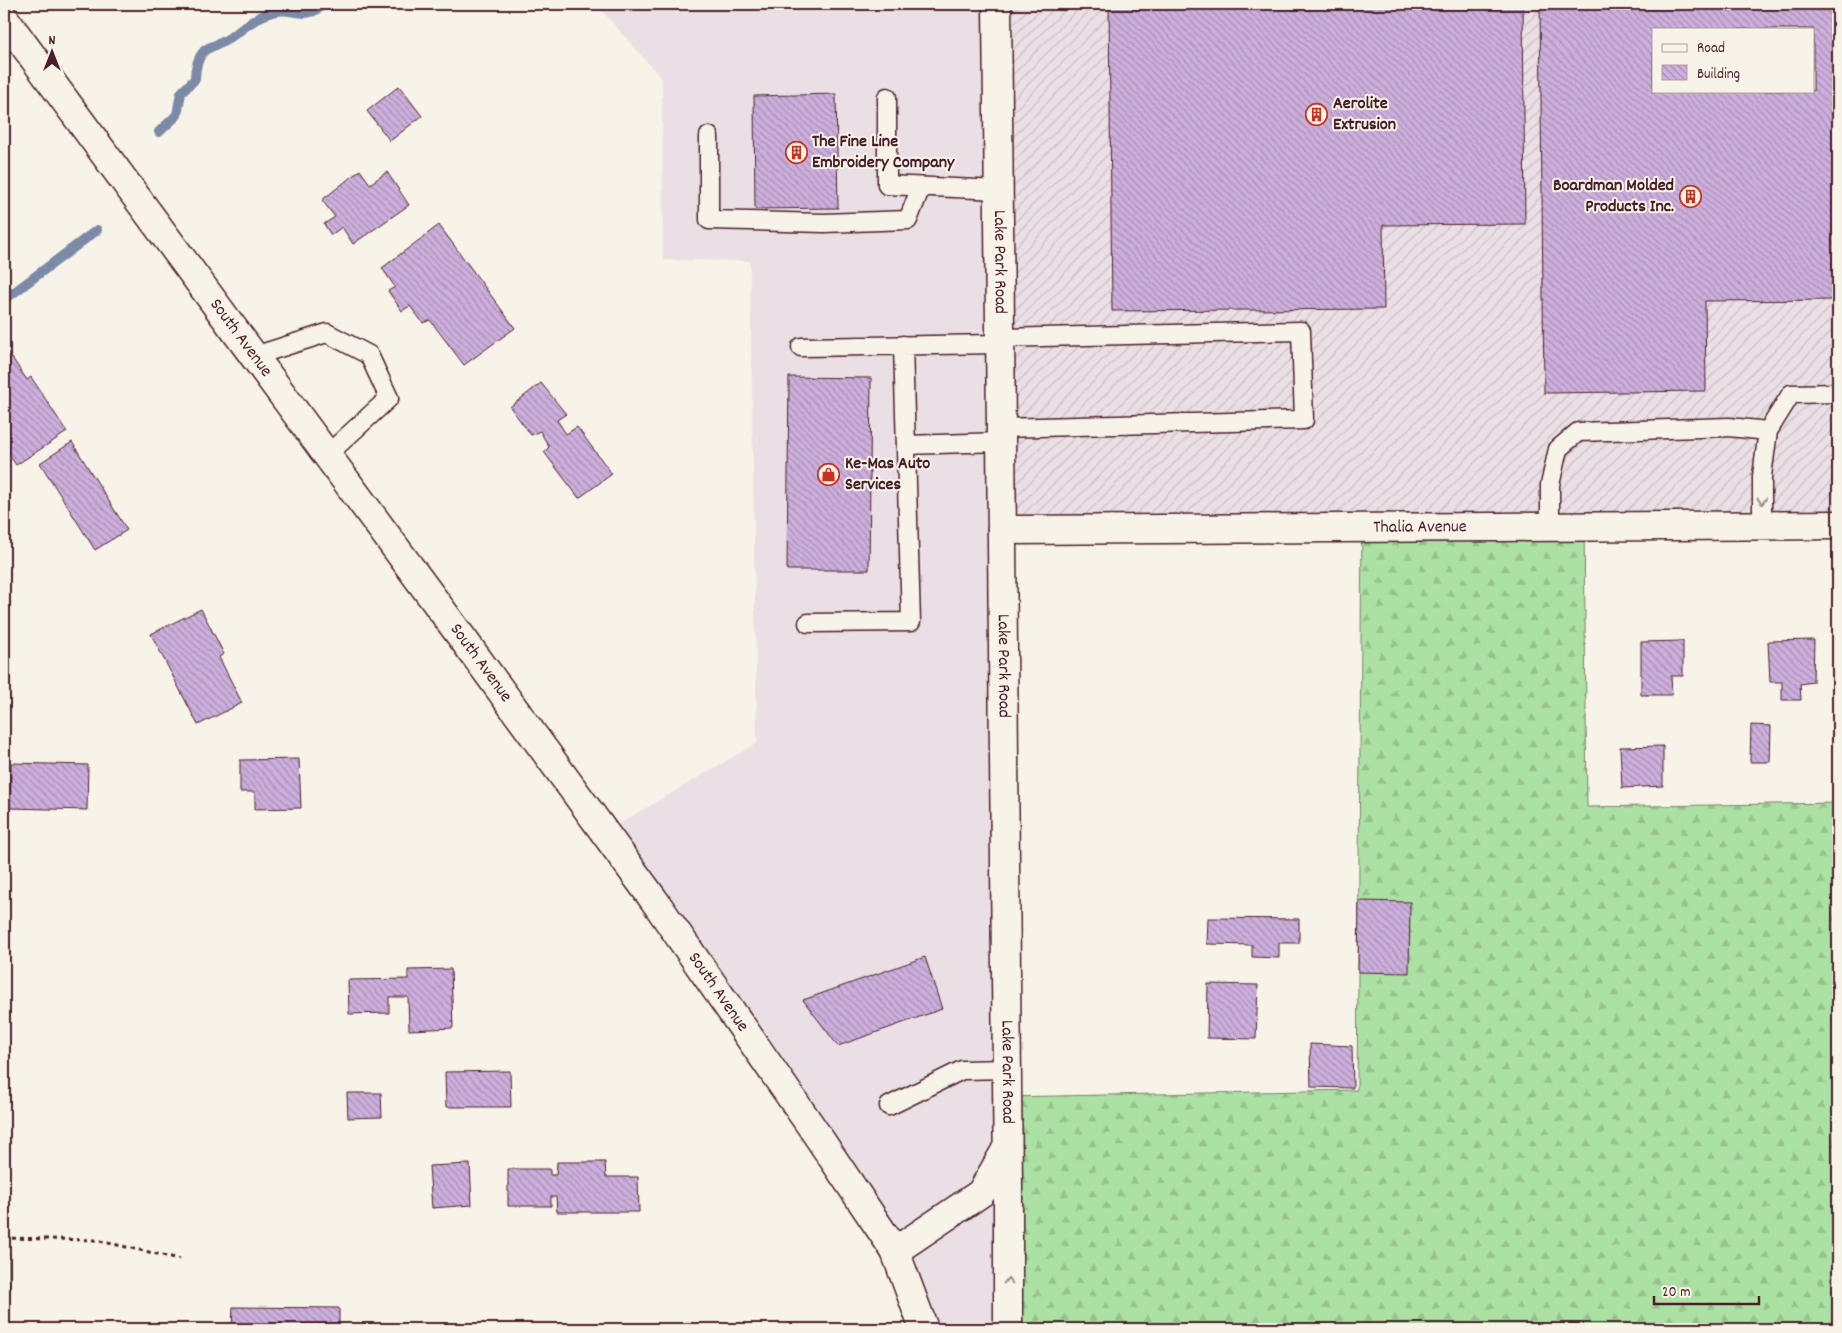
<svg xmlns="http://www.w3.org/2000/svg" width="1842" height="1333" viewBox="0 0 1842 1333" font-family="Dekko,sans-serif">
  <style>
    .built { fill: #eadfe4 }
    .industrial { fill: url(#industrial-furrows); fill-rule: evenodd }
    .forest { fill: url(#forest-firs); stroke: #7b8068 }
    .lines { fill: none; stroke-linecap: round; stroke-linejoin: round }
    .stream { stroke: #7c8aa8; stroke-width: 10 }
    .building { fill: url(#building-back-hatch); stroke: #4a1f2b; fill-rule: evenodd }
    .service-casing { stroke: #4a1f2b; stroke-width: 21 }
    .tertiary-casing { stroke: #4a1f2b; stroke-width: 31 }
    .secondary-casing { stroke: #4a1f2b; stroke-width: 31 }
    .path { stroke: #4a1f2b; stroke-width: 3; stroke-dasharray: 4 4; stroke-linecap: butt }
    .service { stroke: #f7f3e8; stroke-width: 18 }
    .tertiary { stroke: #f7f3e8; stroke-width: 28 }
    .secondary { stroke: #f7f3e8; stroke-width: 28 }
    .oneway { stroke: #a0898a }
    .labels { text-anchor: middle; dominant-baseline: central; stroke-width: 4; stroke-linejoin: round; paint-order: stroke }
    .poi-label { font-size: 18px; font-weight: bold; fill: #4a1f2b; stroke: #f7f3e8; text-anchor: start }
    .street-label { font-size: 18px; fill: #4a1f2b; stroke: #f7f3e8 }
  </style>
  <defs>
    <pattern id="industrial-furrows" width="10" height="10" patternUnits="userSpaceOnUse" patternTransform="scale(1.25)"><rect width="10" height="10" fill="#eadfe4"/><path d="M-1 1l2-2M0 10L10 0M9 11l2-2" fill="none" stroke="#cabfc4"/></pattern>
    <pattern id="forest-firs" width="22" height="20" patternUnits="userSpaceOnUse" patternTransform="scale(1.25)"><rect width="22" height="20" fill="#ace1a4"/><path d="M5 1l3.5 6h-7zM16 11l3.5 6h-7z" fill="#96c18d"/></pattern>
    <pattern id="building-back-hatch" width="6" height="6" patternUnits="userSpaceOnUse" patternTransform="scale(1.25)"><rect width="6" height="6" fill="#ccafdc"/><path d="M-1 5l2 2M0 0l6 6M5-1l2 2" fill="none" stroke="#a88eb3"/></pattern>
  </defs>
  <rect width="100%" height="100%" fill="#f7f3e8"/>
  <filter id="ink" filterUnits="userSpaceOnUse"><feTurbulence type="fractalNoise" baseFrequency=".02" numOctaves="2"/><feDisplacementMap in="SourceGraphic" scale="10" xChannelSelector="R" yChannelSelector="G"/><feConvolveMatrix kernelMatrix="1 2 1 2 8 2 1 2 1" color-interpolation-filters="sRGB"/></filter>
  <g filter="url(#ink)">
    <path class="built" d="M596 4H997L1008 1329H924L895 1251 605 832 757 743 750 261 663 260 662 79Z"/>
    <path class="industrial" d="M997 4H1838V525L1002 530ZM1653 29H1813V91H1653Z"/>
    <path class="forest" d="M1584 526 1587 807 1838 803V1329H1008L1007 1097 1357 1090 1362 527Z
      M4 1040 10 1329H4Z"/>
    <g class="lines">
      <path class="stream" d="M159 132 177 115 181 93 195 79C195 69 197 59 204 51 208 47 216 45 221 43 240 33 256 14 277 11 295 8 306 21 324 4
        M4 300 97 230"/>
    </g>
    <path class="building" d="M1109 4H1523L1525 224 1383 225 1384 309 1112 311Z
      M1540 4H1838V300L1705 301 1706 391 1544 393ZM1653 29H1813V91H1653Z
      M399 86 422 116 390 141 367 111Z
      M836 94 838 208 755 209 754 96Z
      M360 170 370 184 387 172 409 205 353 244 342 227 331 235 324 224 335 217 322 200Z
      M439 225 515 328 464 365 430 320 423 323 410 306 402 311 388 291 395 287 382 268Z
      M6 349 27 380 31 377 67 432 16 465 4 447V351Z
      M789 377 871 378 869 570H787Z
      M541 383 566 414 557 420 566 434 577 427 612 474 579 498 544 452 549 447 540 431 531 435 510 407Z
      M72 442 127 530 95 550 40 463Z
      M201 609 224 654 219 657 242 703 198 725 151 634Z
      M1814 640 1813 682 1800 684 1801 700H1782V682H1770L1768 641Z
      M1683 641V676H1671L1672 695H1641V642Z
      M1751 725 1771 726 1770 762H1750Z
      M1663 746V786L1622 788 1620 747Z
      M299 759 301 808 255 809V792H240V760Z
      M11 763 88 765 87 810 10 808Z
      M1359 901 1410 902 1409 973 1358 972Z
      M1208 918 1299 919V943H1279V958L1252 957V945L1207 944Z
      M925 957 942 1009 838 1046 803 1000Z
      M451 969 453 1028 409 1030 408 997H389V1013L349 1014 348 980 408 979V970Z
      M1208 984 1258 985 1256 1039 1207 1038Z
      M1310 1044 1352 1046 1353 1088 1311 1087Z
      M510 1071 511 1107H446L445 1072Z
      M347 1093H381L382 1117 348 1118Z
      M557 1162H605L606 1177H638L639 1212H557L556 1197H551V1206H508V1169H550V1175H556Z
      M470 1164 472 1205 432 1208 429 1166Z
      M233 1307 339 1308V1329H232Z"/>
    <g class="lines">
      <defs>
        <path id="service" d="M887 97V185L999 190
          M709 136V220L824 223 908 220 921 187
          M1000 338 1301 331 1304 420 1001 428
          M801 347 1000 344
          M254 356 327 333 369 355 389 398 327 455
          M906 445 1001 442
          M1762 525V476L1768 431 1791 394 1838 393
          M1550 526V485L1558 449 1578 432 1729 427 1768 431
          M808 623 911 622 903 345
          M889 1106 962 1070 1007 1069"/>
        <g id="tertiary">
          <path id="s1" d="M997 4 1008 1186V1329"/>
          <path id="s2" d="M1002 530 1838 525"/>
          <path d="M895 1251 981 1193 1007 1148"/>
        </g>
        <g id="secondary">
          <path id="s3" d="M4 18 463 639 654 900 813 1129 895 1251 924 1329"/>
        </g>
      </defs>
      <use href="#service" class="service-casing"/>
      <use href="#tertiary" class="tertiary-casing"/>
      <use href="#secondary" class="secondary-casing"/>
      <path class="path" d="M4 1238 95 1240 180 1259"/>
      <use href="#service" class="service"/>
      <use href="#tertiary" class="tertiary"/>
      <use href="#secondary" class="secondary"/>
    </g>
    <defs><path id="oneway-chevron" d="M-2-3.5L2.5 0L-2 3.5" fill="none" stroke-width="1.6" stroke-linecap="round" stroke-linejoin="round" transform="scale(1.25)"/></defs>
    <g class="oneway">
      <use href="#oneway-chevron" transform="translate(1762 501) rotate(89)"/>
      <use href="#oneway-chevron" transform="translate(1008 1281) rotate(-90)"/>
    </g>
  </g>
  <defs>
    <symbol id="building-ring" viewBox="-11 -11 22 22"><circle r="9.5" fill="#f7f3e8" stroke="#c8321e" stroke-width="1.5"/><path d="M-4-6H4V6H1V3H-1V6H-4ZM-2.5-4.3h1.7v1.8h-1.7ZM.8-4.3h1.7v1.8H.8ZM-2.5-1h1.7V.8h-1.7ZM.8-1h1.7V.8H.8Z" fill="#c8321e"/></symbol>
    <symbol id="shop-ring" viewBox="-11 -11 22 22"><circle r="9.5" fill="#f7f3e8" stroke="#c8321e" stroke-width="1.5"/><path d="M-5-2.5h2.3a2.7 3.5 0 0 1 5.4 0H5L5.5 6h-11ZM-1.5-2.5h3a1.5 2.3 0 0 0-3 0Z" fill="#c8321e"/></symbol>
  </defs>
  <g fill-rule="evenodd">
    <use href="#building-ring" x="1304" y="102" width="25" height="25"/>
    <use href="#building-ring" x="784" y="140" width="25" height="25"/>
    <use href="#building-ring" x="1678" y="184" width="25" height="25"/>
    <use href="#shop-ring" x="816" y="462" width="25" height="25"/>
  </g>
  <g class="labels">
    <g class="poi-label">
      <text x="1333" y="104">Aerolite<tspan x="1333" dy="21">Extrusion</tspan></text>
      <text x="812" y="142">The Fine Line<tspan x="812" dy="21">Embroidery Company</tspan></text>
      <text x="1674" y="186" text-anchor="end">Boardman Molded<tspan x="1674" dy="21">Products Inc.</tspan></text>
      <text x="845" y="464">Ke-Mas Auto<tspan x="845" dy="21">Services</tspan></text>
    </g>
    <g class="street-label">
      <text stroke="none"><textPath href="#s1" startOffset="258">Lake Park Road</textPath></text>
      <text stroke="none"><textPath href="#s3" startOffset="398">South Avenue</textPath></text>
      <text stroke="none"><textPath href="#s2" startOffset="418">Thalia Avenue</textPath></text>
      <text stroke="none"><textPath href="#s3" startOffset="802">South Avenue</textPath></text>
      <text stroke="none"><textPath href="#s1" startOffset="662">Lake Park Road</textPath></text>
      <text stroke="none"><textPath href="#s3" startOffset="1208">South Avenue</textPath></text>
      <text stroke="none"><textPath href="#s1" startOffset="1068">Lake Park Road</textPath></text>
    </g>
  </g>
  <rect width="1842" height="1333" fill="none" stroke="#f7f3e8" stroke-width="20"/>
  <rect x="10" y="10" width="1822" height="1313" fill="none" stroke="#4a1f2b" stroke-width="2" filter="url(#ink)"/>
  <rect x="1652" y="28" width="162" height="65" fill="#f7f3e8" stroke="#b29e9c"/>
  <rect x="1662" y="44" width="25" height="8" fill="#f7f3e8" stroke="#b29e9c"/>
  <text x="1697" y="52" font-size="15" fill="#4a1f2b">Road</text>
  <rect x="1662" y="65" width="25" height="15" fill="url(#building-back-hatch)" stroke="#b29e9c"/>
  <text x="1697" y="78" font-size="15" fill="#4a1f2b">Building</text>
  <g transform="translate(52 52)" stroke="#f7f3e8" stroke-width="4" paint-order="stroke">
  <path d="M0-4L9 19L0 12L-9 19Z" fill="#4a1f2b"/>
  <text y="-8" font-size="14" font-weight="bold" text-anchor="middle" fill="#4a1f2b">N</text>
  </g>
  <path d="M1654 1296v8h105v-8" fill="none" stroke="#4a1f2b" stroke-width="2.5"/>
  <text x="1662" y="1296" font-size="15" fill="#4a1f2b" stroke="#f7f3e8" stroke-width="4" paint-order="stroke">20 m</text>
</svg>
